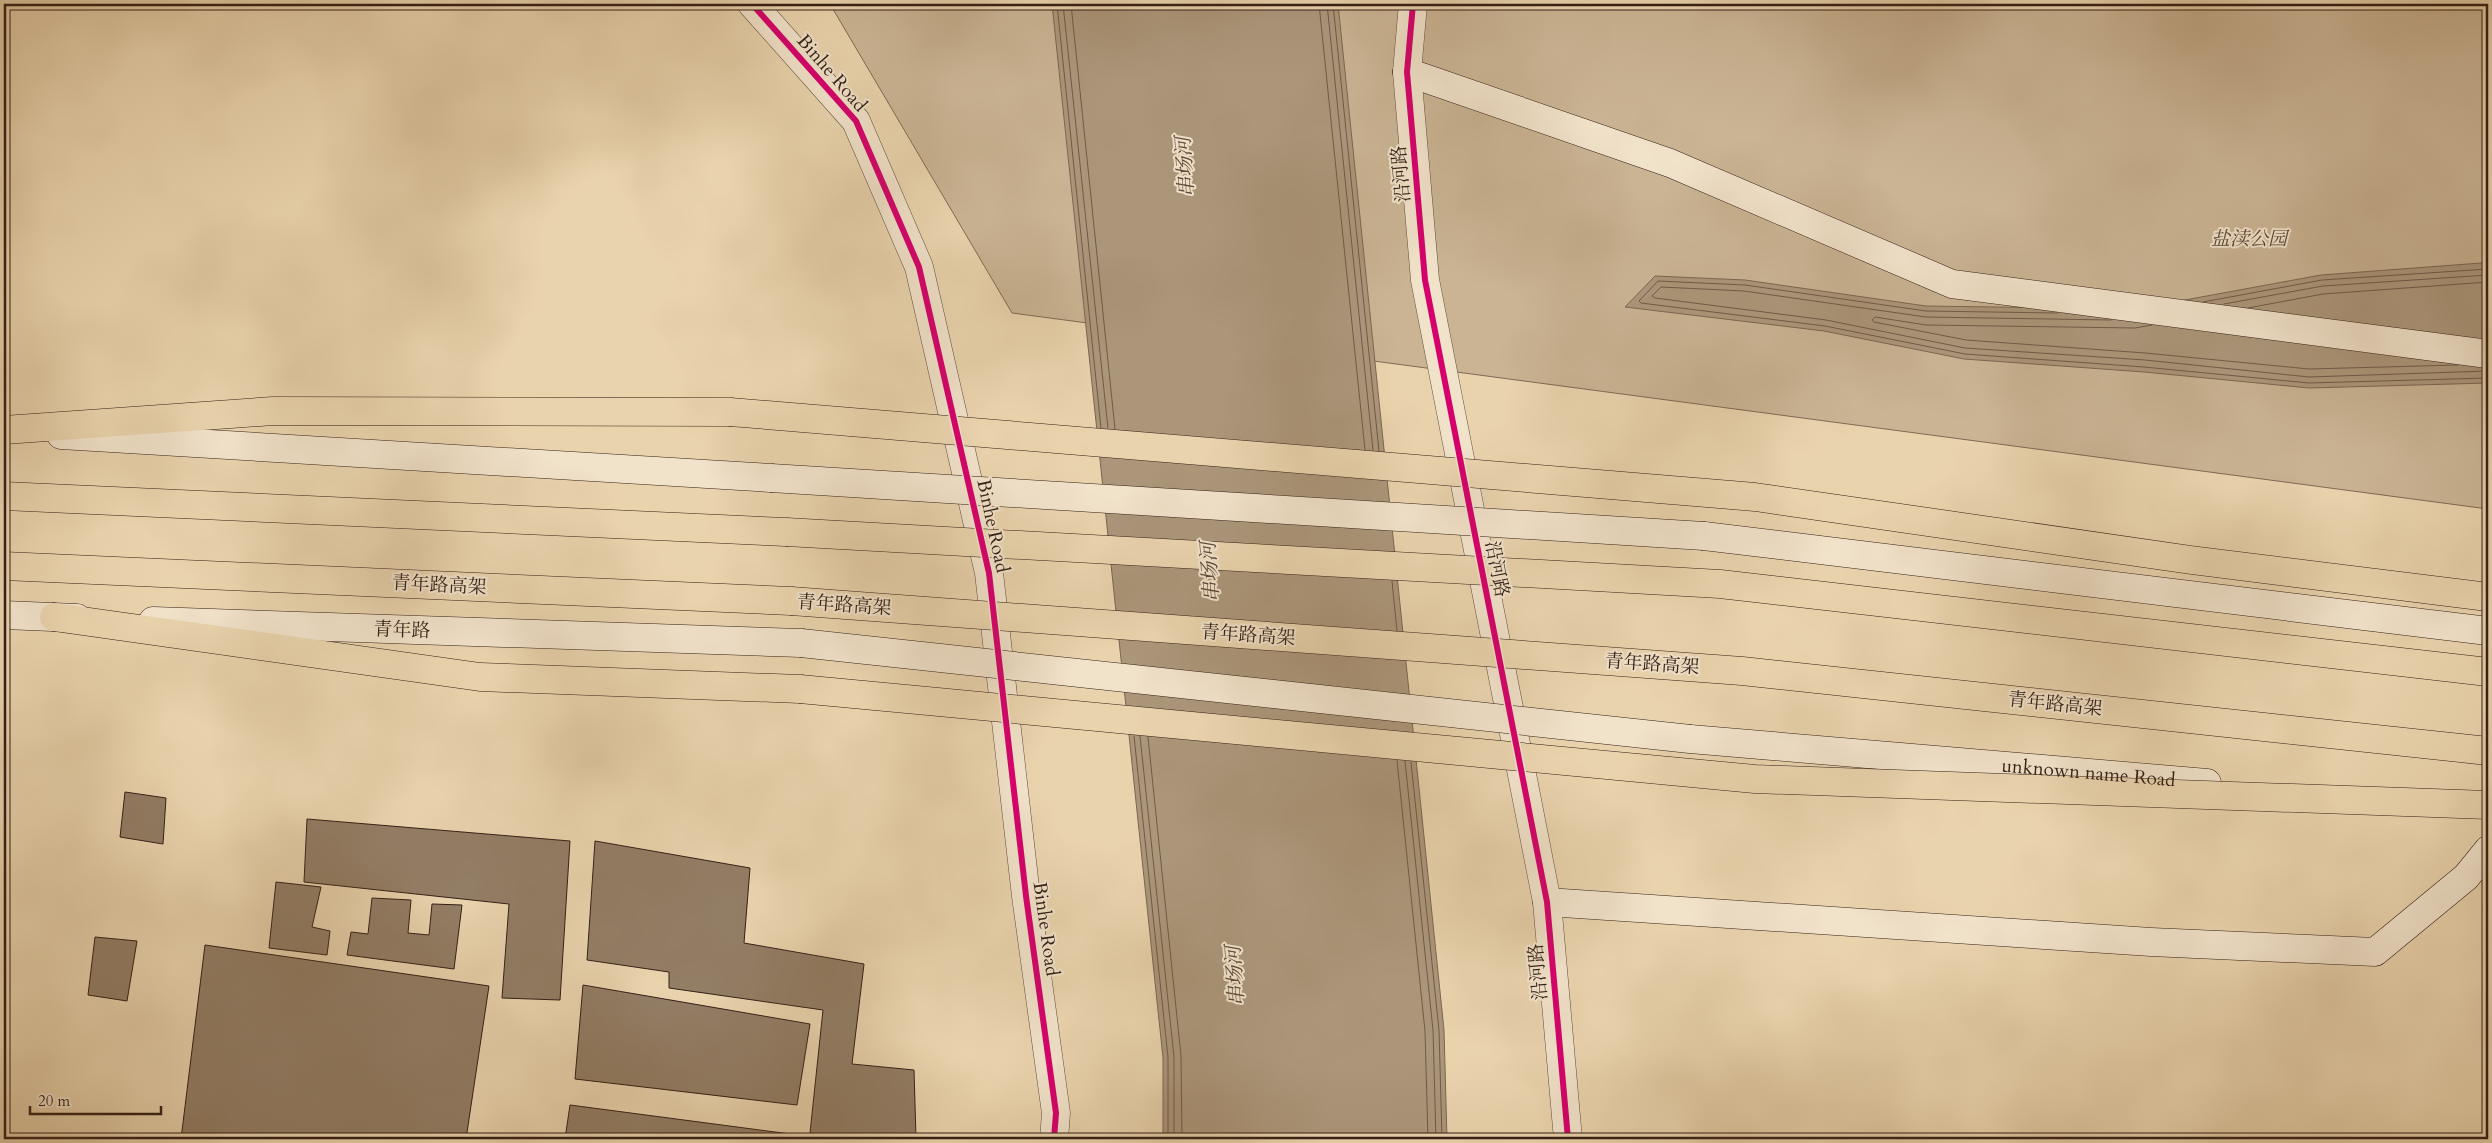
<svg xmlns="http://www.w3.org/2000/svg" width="2492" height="1143" viewBox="0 0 2492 1143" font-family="Cardo,'Noto Serif SC',serif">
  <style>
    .green { fill: #cab494; stroke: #7f6a56 }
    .water { fill: #ab967a; stroke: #7b6652 }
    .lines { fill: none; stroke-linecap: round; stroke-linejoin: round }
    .shore { stroke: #705a48; stroke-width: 1 }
    .building { fill: #927d65; stroke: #341f17 }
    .minor-casing { stroke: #614c3c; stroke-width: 29 }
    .tertiary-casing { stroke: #614c3c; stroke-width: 29 }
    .secondary-casing { stroke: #341f17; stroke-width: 29 }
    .trunk-casing { stroke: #341f17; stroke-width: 29 }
    .minor { stroke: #f1e2ca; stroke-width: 28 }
    .tertiary { stroke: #f1e2ca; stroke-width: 28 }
    .secondary { stroke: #f1e2ca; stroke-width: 28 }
    .trunk { stroke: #e9d3ad; stroke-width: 28 }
    .secondary-bridge-casing { stroke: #341f17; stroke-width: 29; stroke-linecap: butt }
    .trunk-bridge-casing { stroke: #341f17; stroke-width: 29; stroke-linecap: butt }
    .secondary-bridge { stroke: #f1e2ca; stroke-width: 28 }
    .trunk-bridge { stroke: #e9d3ad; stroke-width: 28 }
    .cycleway-casing { stroke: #f1e2ca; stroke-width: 9 }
    .cycleway { stroke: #d6006c; stroke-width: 6 }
    .labels { text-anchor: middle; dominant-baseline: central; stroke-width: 4; stroke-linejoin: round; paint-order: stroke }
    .street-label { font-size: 19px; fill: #341f17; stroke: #f1e2ca }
    .park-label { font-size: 19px; font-style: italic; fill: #5a4436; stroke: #f1e2ca }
    .water-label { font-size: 20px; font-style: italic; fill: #5e493a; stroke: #f1e2ca }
  </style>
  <rect width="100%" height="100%" fill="#e9d3ad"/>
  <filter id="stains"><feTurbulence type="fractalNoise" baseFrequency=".004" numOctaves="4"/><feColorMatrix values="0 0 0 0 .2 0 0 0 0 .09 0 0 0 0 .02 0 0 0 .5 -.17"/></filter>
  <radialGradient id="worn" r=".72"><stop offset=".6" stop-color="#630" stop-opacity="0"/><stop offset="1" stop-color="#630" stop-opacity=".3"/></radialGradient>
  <path class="green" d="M830 4H2488V509L1012 313Z"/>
  <path class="water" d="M1052 4H1338L1444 1030 1447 1139H1163V1058Z
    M2481 263 2488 264V383L2309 388 2144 372 1964 359 1824 331 1625 307 1655 276 1745 280 1926 306 2136 309 2321 275Z"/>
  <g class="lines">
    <path class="shore" d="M1057 4 1101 428
      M1063 4 1108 428
      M1071 4 1115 429
      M1319 4 1365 450
      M1327 4 1373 450
      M1333 4 1379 451
      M2203 302 2322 280 2488 269
      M2224 304 2323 286 2488 275
      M2248 308 2323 294 2488 282
      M2057 313 1926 311 1745 285 1658 281 1639 301 1641 303 1825 326 1965 354 2144 367 2309 383 2488 378
      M2111 320 1926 317 1744 291 1661 287 1652 296 1655 298 1826 320 1965 348 2145 360 2309 377 2488 371
      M2152 325 2135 328 1926 325 1875 317 1872 320 1874 322 1966 340 2145 353 2309 369 2458 365
      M1392 581 1397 631
      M1134 736 1168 1057V1139
      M1140 736 1174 1057V1139
      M1148 737 1181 1056 1182 1139
      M1397 760 1425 1031 1428 1139
      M1405 761 1433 1030 1436 1139
      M1411 762 1439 1030 1442 1139"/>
  </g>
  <path class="building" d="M125 792 166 798 163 844 120 837Z
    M307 819 570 841 560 1000 502 998 509 904 304 882Z
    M595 841 750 868 744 943 864 964 852 1064 914 1070 916 1139H844L810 1133 823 1010 669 988V972L587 960Z
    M276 882 321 887 312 927 330 931 327 955 269 948Z
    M372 898 411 900 408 933 429 935 432 904 462 905 454 969 347 955 351 932 368 934Z
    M95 937 137 941 127 1001 88 995Z
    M205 945 489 986 466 1139H181Z
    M583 985 810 1024 797 1105 575 1079Z
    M570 1105 828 1139H565Z"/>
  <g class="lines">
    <defs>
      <path id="minor" d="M1407 72 1413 4"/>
      <path id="tertiary" d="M752 4 856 121 919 267 989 573 1026 896 1056 1113 1054 1139
        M1407 72 1425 280 1547 902 1568 1139"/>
      <g id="secondary">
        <path d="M1407 72 1670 163 1952 284 2488 354"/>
        <path d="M61 435 771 478"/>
        <path d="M1704 536 2488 631"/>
        <path d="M4 615 77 618"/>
        <path d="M153 621 801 643"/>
        <path id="s1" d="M1690 739 2207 783"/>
        <path d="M1547 902 2151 942 2375 952 2466 877 2488 850"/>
      </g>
      <path id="trunk" d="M4 430 273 411 730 412
        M4 496 786 532
        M4 566 791 601
        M54 617 480 677 800 689"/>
    </defs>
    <use href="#minor" class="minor-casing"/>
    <use href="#tertiary" class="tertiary-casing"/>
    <use href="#secondary" class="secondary-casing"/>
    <use href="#trunk" class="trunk-casing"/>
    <use href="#minor" class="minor"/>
    <use href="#tertiary" class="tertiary"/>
    <use href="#secondary" class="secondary"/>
    <use href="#trunk" class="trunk"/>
    <defs>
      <path id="secondary-bridge" d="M771 478 1704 536
        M801 643 1690 739"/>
      <path id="trunk-bridge" d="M730 412 1755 497 2191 560 2488 597
        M786 532 1720 584 2488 672
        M791 601 1742 671 2488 751
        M800 689 1755 779 2488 805"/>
    </defs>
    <use href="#secondary-bridge" class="secondary-bridge-casing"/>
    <use href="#trunk-bridge" class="trunk-bridge-casing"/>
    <use href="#secondary-bridge" class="secondary-bridge"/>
    <use href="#trunk-bridge" class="trunk-bridge"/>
    <defs>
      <path id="cycleway" d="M752 4 856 121 919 267 989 573 1026 896 1056 1113 1054 1139
        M1413 4 1407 72 1425 280 1547 902 1568 1139"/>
    </defs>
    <use href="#cycleway" class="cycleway-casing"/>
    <use href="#cycleway" class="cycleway"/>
  </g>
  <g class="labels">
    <g class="street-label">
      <text transform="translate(832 73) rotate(49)">Binhe Road</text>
      <text transform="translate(1401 174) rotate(-95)">沿河路</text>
      <text transform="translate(993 526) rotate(78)">Binhe Road</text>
      <text transform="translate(1497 569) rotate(79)">沿河路</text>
      <text transform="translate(439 585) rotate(3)">青年路高架</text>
      <text transform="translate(844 605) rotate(4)">青年路高架</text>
      <text transform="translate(402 630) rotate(2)">青年路</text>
      <text transform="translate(1248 635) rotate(4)">青年路高架</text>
      <text transform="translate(1652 664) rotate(4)">青年路高架</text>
      <text transform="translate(2055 704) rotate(6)">青年路高架</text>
      <text stroke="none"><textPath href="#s1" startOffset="400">unknown name Road</textPath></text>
      <text transform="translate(1046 929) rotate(82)">Binhe Road</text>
      <text transform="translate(1538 972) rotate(-95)">沿河路</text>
    </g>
    <g class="park-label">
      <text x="2249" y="239">盐渎公园</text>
    </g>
    <g class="water-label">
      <text transform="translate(1185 167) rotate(-94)">串场河</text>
      <text transform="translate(1210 572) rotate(-94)">串场河</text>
      <text transform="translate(1235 976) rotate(-94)">串场河</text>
    </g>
  </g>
  <rect width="2492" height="1143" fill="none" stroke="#e9d3ad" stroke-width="20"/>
  <rect x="5" y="5" width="2482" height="1133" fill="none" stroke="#341f17" stroke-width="2.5"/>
  <rect x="10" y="10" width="2472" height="1123" fill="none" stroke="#341f17"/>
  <path d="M30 1106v8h131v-8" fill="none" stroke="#341f17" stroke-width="2.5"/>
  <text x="38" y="1106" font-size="15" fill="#341f17" stroke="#f1e2ca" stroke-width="4" paint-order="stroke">20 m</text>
  <rect width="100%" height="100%" filter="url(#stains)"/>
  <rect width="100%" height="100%" fill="url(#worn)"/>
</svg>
